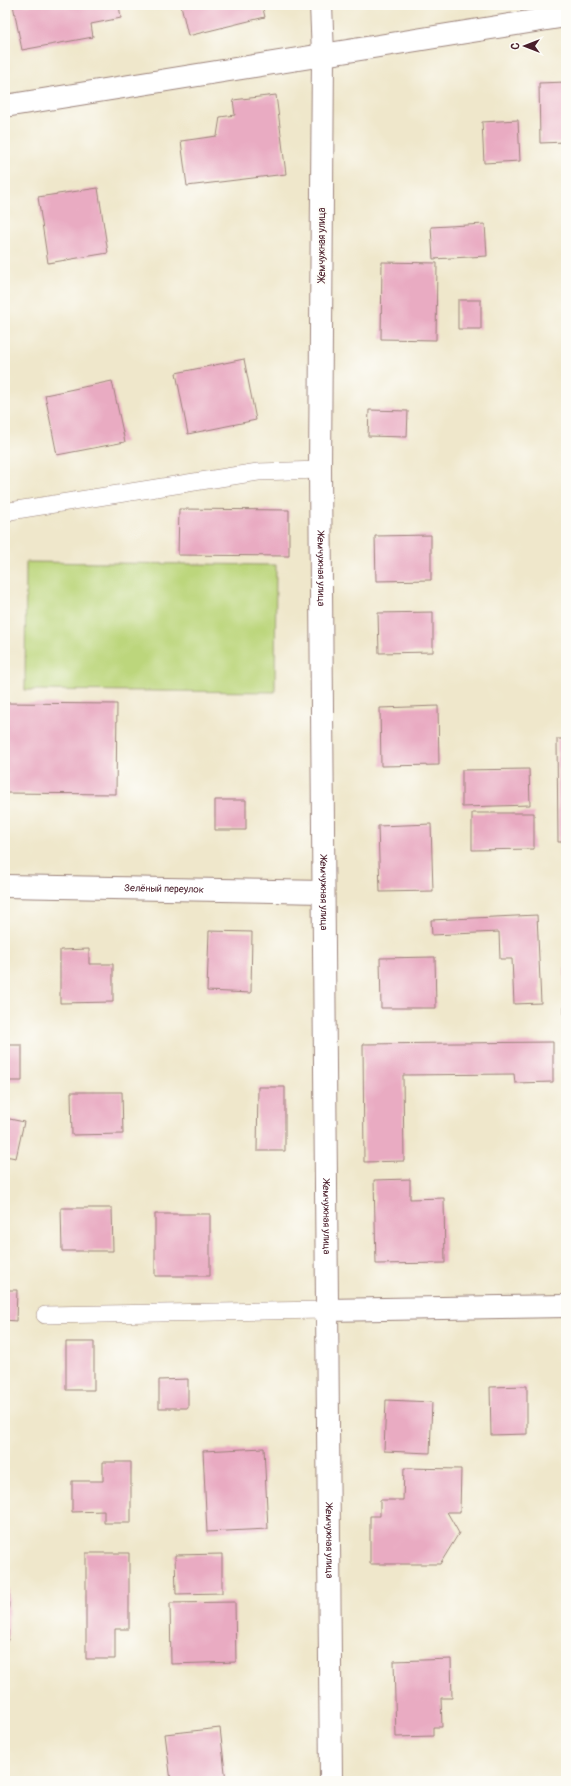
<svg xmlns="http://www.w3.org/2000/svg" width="571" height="1786" viewBox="0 0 571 1786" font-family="Pangolin,sans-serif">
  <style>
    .green { fill: #bcd67c; stroke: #837a54 }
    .building { fill: #e9abc2 }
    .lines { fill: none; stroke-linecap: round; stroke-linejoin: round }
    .lane-casing { stroke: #9c837b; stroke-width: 18 }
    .street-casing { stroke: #9c837b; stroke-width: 24 }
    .lane { stroke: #fff; stroke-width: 17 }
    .street { stroke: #fff; stroke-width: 22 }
    .labels { text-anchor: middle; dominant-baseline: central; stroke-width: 3.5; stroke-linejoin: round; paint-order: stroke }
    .street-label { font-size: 10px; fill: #4a1f2b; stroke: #fdfcf7 }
  </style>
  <rect width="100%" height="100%" fill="#fdfcf7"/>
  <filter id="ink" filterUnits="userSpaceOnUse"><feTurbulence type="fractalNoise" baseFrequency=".025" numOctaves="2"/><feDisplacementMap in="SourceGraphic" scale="8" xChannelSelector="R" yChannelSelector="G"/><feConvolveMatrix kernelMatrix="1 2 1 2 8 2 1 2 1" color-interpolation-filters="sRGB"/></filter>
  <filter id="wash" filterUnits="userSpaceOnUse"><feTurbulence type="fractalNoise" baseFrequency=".012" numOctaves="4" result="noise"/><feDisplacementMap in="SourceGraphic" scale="16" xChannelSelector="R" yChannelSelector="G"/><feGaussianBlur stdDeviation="0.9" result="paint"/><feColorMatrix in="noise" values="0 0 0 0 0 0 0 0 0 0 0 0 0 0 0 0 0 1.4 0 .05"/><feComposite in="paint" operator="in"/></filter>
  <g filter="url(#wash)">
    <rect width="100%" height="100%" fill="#efe7cb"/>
    <path class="green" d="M26 562 276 565 275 692 25 690Z"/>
    <g id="blocks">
      <path class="building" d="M13 5H119L121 18 91 24 93 37 22 50Z
        M181 5H262L265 17 188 36Z
        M566 82V142L540 143 539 83Z
        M276 95 286 174 187 186 181 141 217 136 220 117 235 115 233 100Z
        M518 120 520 161 484 163 482 122Z
        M98 188 108 253 48 263 38 197Z
        M485 224 487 256 433 259 431 227Z
        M382 262 437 263 436 340 381 339Z
        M458 300H481V329H458Z
        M244 359 256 420 188 434 176 373Z
        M112 381 125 442 57 455 45 395Z
        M369 410 408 411 407 437 368 436Z
        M179 509 289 510V556L178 555Z
        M431 535V580L376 581 375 536Z
        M433 612V652L379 653 378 613Z
        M5 703 117 704 116 794 5 793Z
        M438 706 439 765 381 766 380 708Z
        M557 739H566V842H558Z
        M529 769 530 805 462 807V770Z
        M215 800H246V830H215Z
        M472 813H534V849L472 850Z
        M431 824 433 891 380 892 378 826Z
        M537 915 541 1003 514 1004 512 959H500L499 932 432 935 431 920Z
        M209 931 252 932 251 993 207 991Z
        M89 949V964H113V1002L60 1003V950Z
        M435 957 436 1008H381L380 958Z
        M564 968H566V1036H564Z
        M553 1042V1082L515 1083 514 1074 403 1075 404 1161 364 1162 363 1044Z
        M5 1045H22V1081H5Z
        M258 1087H285V1151H257Z
        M71 1092H122L123 1134 72 1135Z
        M5 1118 24 1122 16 1158 5 1156Z
        M410 1179V1199L444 1198 445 1263 376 1264 374 1180Z
        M61 1208H112L113 1251H62Z
        M155 1214H210V1276H155Z
        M5 1290H17L16 1321 5 1320Z
        M66 1342H94V1390H66Z
        M188 1379V1408H159V1380Z
        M527 1386V1434L491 1435 490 1387Z
        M386 1400 432 1402 430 1453 384 1451Z
        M264 1448 268 1529 207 1532 203 1451Z
        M103 1462H131V1523H104V1511L72 1512V1481H103Z
        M404 1468 461 1469 460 1512H447L459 1533 440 1564H370V1516H380V1500H403Z
        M86 1553H129V1629H115V1659H86Z
        M222 1554V1593L176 1594 175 1555Z
        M5 1590H9L8 1641H5Z
        M235 1602 236 1662 171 1664 170 1603Z
        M451 1659 452 1698H441L442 1727H433V1736L396 1737 394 1661Z
        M220 1728 226 1781H171L165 1734Z"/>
    </g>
  </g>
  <g filter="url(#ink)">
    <use href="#blocks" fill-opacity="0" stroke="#9c837b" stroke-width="1"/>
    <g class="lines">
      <defs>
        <path id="lane" d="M5 514 10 511 258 472 320 470
          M45 1315 326 1310"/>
        <g id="street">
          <path id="s1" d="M321 5 323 54 320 470 331 1781"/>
          <path d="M5 106 566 16"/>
          <path id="s2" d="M5 886 323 892"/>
          <path d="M326 1310 566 1306"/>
        </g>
      </defs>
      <use href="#lane" class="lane-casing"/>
      <use href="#street" class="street-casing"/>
      <use href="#lane" class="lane"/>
      <use href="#street" class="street"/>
    </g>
  </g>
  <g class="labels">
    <g class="street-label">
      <text transform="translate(322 245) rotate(-90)">Жемчужная улица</text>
      <text stroke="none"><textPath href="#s1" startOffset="564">Жемчужная улица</textPath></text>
      <text stroke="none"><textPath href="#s2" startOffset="159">Зелёный переулок</textPath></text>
      <text stroke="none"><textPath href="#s1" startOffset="888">Жемчужная улица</textPath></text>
      <text stroke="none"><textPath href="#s1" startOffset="1212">Жемчужная улица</textPath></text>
      <text stroke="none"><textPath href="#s1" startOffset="1536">Жемчужная улица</textPath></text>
    </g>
  </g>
  <rect width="571" height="1786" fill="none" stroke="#fdfcf7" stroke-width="20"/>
  <g transform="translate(525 46) rotate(270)" stroke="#fdfcf7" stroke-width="3" paint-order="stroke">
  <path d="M0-3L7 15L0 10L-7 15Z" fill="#4a1f2b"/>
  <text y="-6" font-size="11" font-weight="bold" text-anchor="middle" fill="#4a1f2b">С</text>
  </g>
</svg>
